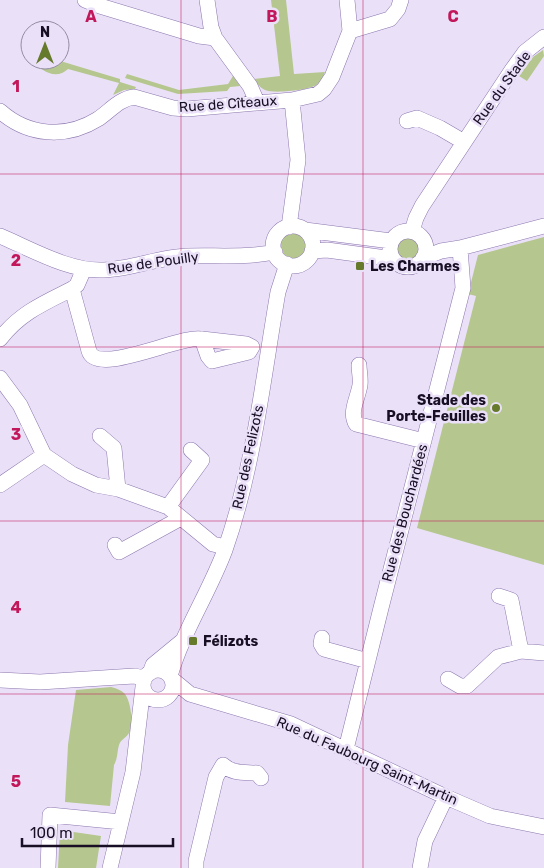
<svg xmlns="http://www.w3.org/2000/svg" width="544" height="868" viewBox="0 0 544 868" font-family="Rubik,sans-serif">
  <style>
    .green { fill: #b5c78e }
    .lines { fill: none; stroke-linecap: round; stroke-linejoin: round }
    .minor-casing { stroke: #8c76ad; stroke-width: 16 }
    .minor { stroke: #fff; stroke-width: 15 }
    .grid { fill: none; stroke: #c2185b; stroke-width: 1; stroke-opacity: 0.55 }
    .poi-dot { fill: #667a2b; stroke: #eae1f9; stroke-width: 2 }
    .labels { text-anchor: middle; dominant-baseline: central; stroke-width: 5; stroke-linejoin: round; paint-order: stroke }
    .street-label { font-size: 14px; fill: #180f24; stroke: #eae1f9 }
    .poi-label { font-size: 14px; font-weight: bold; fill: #180f24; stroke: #eae1f9; text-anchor: start }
    .grid-label { font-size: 16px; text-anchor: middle; font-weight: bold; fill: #c2185b; stroke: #eae1f9; stroke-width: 5; stroke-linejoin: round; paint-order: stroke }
  </style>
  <rect width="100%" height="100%" fill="#eae1f9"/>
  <path class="green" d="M271 0H286L294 74 325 72C323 77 321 82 316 85 309 90 274 94 265 90 260 88 257 83 254 79L280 76Z
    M543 50 544 56 527 81 519 76 533 57Z
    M34 60H57L120 79V82L136 87 135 89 124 90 113 95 119 83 68 69C57 80 40 72 34 60Z
    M127 74 179 90 228 84 233 76 240 86 230 87 227 91 178 94 125 78Z
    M281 245a14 14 0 1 1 28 0a14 14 0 1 1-28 0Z
    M397 248a12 12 0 1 1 24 0a12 12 0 1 1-24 0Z
    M544 237V565L417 528 476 296 468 294 478 255Z
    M111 687C116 688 121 690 125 694 131 702 134 725 129 733 126 738 121 739 119 745 117 752 118 758 114 765L110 806 65 802 68 745 76 690Z
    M60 830 101 836 96 868H58Z"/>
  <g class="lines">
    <defs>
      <path id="minor" d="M85 0 100 6 199 36 215 38
        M207 0 211 27 215 38 250 86 257 102
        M350 31 390 19 398 9 401 0
        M0 111C28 136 66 139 98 119 110 111 119 99 134 97L173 108 187 109 292 100 318 94 324 89 332 77 350 31 347 0
        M407 121 417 118 440 128 464 142
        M273 246a20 20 0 1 1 40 0a20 20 0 1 1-40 0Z
        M289 227 298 160 292 100
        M305 230 391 241
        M390 249a18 18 0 1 1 36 0a18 18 0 1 1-36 0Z
        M412 231 416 218 422 206 512 70 525 52 544 37
        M0 236C31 249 70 272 104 270 132 269 159 257 187 256 217 255 246 258 275 252
        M312 251 327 250 386 258 395 261
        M423 258 441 251 460 248 544 226
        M72 289 89 351C97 377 182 334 202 339
        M0 339C20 313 44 303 72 289L77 285 84 269
        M202 339 246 344 252 347 249 352 212 361 208 356Z
        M359 365C359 371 361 379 360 385 358 398 349 412 356 424L424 441
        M0 378 20 405 44 455 72 474 96 485 118 489 168 507 213 544 225 547
        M100 436 114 448 118 489
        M0 485 44 455
        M168 507 202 460 191 450
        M115 545 119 552 181 518
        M499 596 511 600 521 651 544 653
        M322 638 321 644 324 649 368 661
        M143 685a15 15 0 1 1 30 0a15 15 0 1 1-30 0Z
        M150 673 153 665 181 642
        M170 676C183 631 209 593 225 550 254 467 263 378 278 292L287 264
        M448 679 460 686H467L498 657 521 651
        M0 680 40 682 134 676 145 678
        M173 680 190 694 291 724 446 797 490 816 544 827
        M346 749 381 608 463 288 460 248
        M48 868 50 815 121 822
        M110 868 133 772 143 687
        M196 868V861L216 777 223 765C233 774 244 772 257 773L261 778
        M420 868 425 841 446 797"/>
    </defs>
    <use href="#minor" class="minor-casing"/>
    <use href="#minor" class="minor"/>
  </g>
  <path class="grid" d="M181 0V868M363 0V868M0 174H544M0 347H544M0 521H544M0 694H544"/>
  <g class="poi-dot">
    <rect x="355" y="261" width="10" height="10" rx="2.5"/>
    <circle cx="496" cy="408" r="5"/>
    <rect x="188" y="636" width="10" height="10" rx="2.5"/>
  </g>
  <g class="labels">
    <g class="street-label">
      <text transform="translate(502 88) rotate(-54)">Rue du Stade</text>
      <text transform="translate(228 104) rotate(-4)">Rue de Cîteaux</text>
      <text transform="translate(153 263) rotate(-8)">Rue de Pouilly</text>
      <text transform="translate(248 457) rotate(-78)">Rue des Felizots</text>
      <text transform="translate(405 513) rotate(-75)">Rue des Bouchardées</text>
      <text transform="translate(367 761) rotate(24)">Rue du Faubourg Saint-Martin</text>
    </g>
    <g class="poi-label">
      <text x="370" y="266">Les Charmes</text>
      <text x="486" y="400" text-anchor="end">Stade des<tspan x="486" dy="16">Porte-Feuilles</tspan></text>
      <text x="203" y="641">Félizots</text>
    </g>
  </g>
  <g class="grid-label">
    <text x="91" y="22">A</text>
    <text x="272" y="22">B</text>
    <text x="453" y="22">C</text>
    <text x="16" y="92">1</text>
    <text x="16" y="266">2</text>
    <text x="16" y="440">3</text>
    <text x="16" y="613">4</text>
    <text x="16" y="787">5</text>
  </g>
  <g transform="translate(45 45)"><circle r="24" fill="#eae1f9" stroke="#968da4"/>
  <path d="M0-4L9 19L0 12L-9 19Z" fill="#667a2b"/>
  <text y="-8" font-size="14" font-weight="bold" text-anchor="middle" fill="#180f24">N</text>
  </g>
  <path d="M22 838v8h151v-8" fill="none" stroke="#180f24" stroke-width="2.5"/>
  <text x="30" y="838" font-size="15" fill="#180f24" stroke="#eae1f9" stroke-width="4" paint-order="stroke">100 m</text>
</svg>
